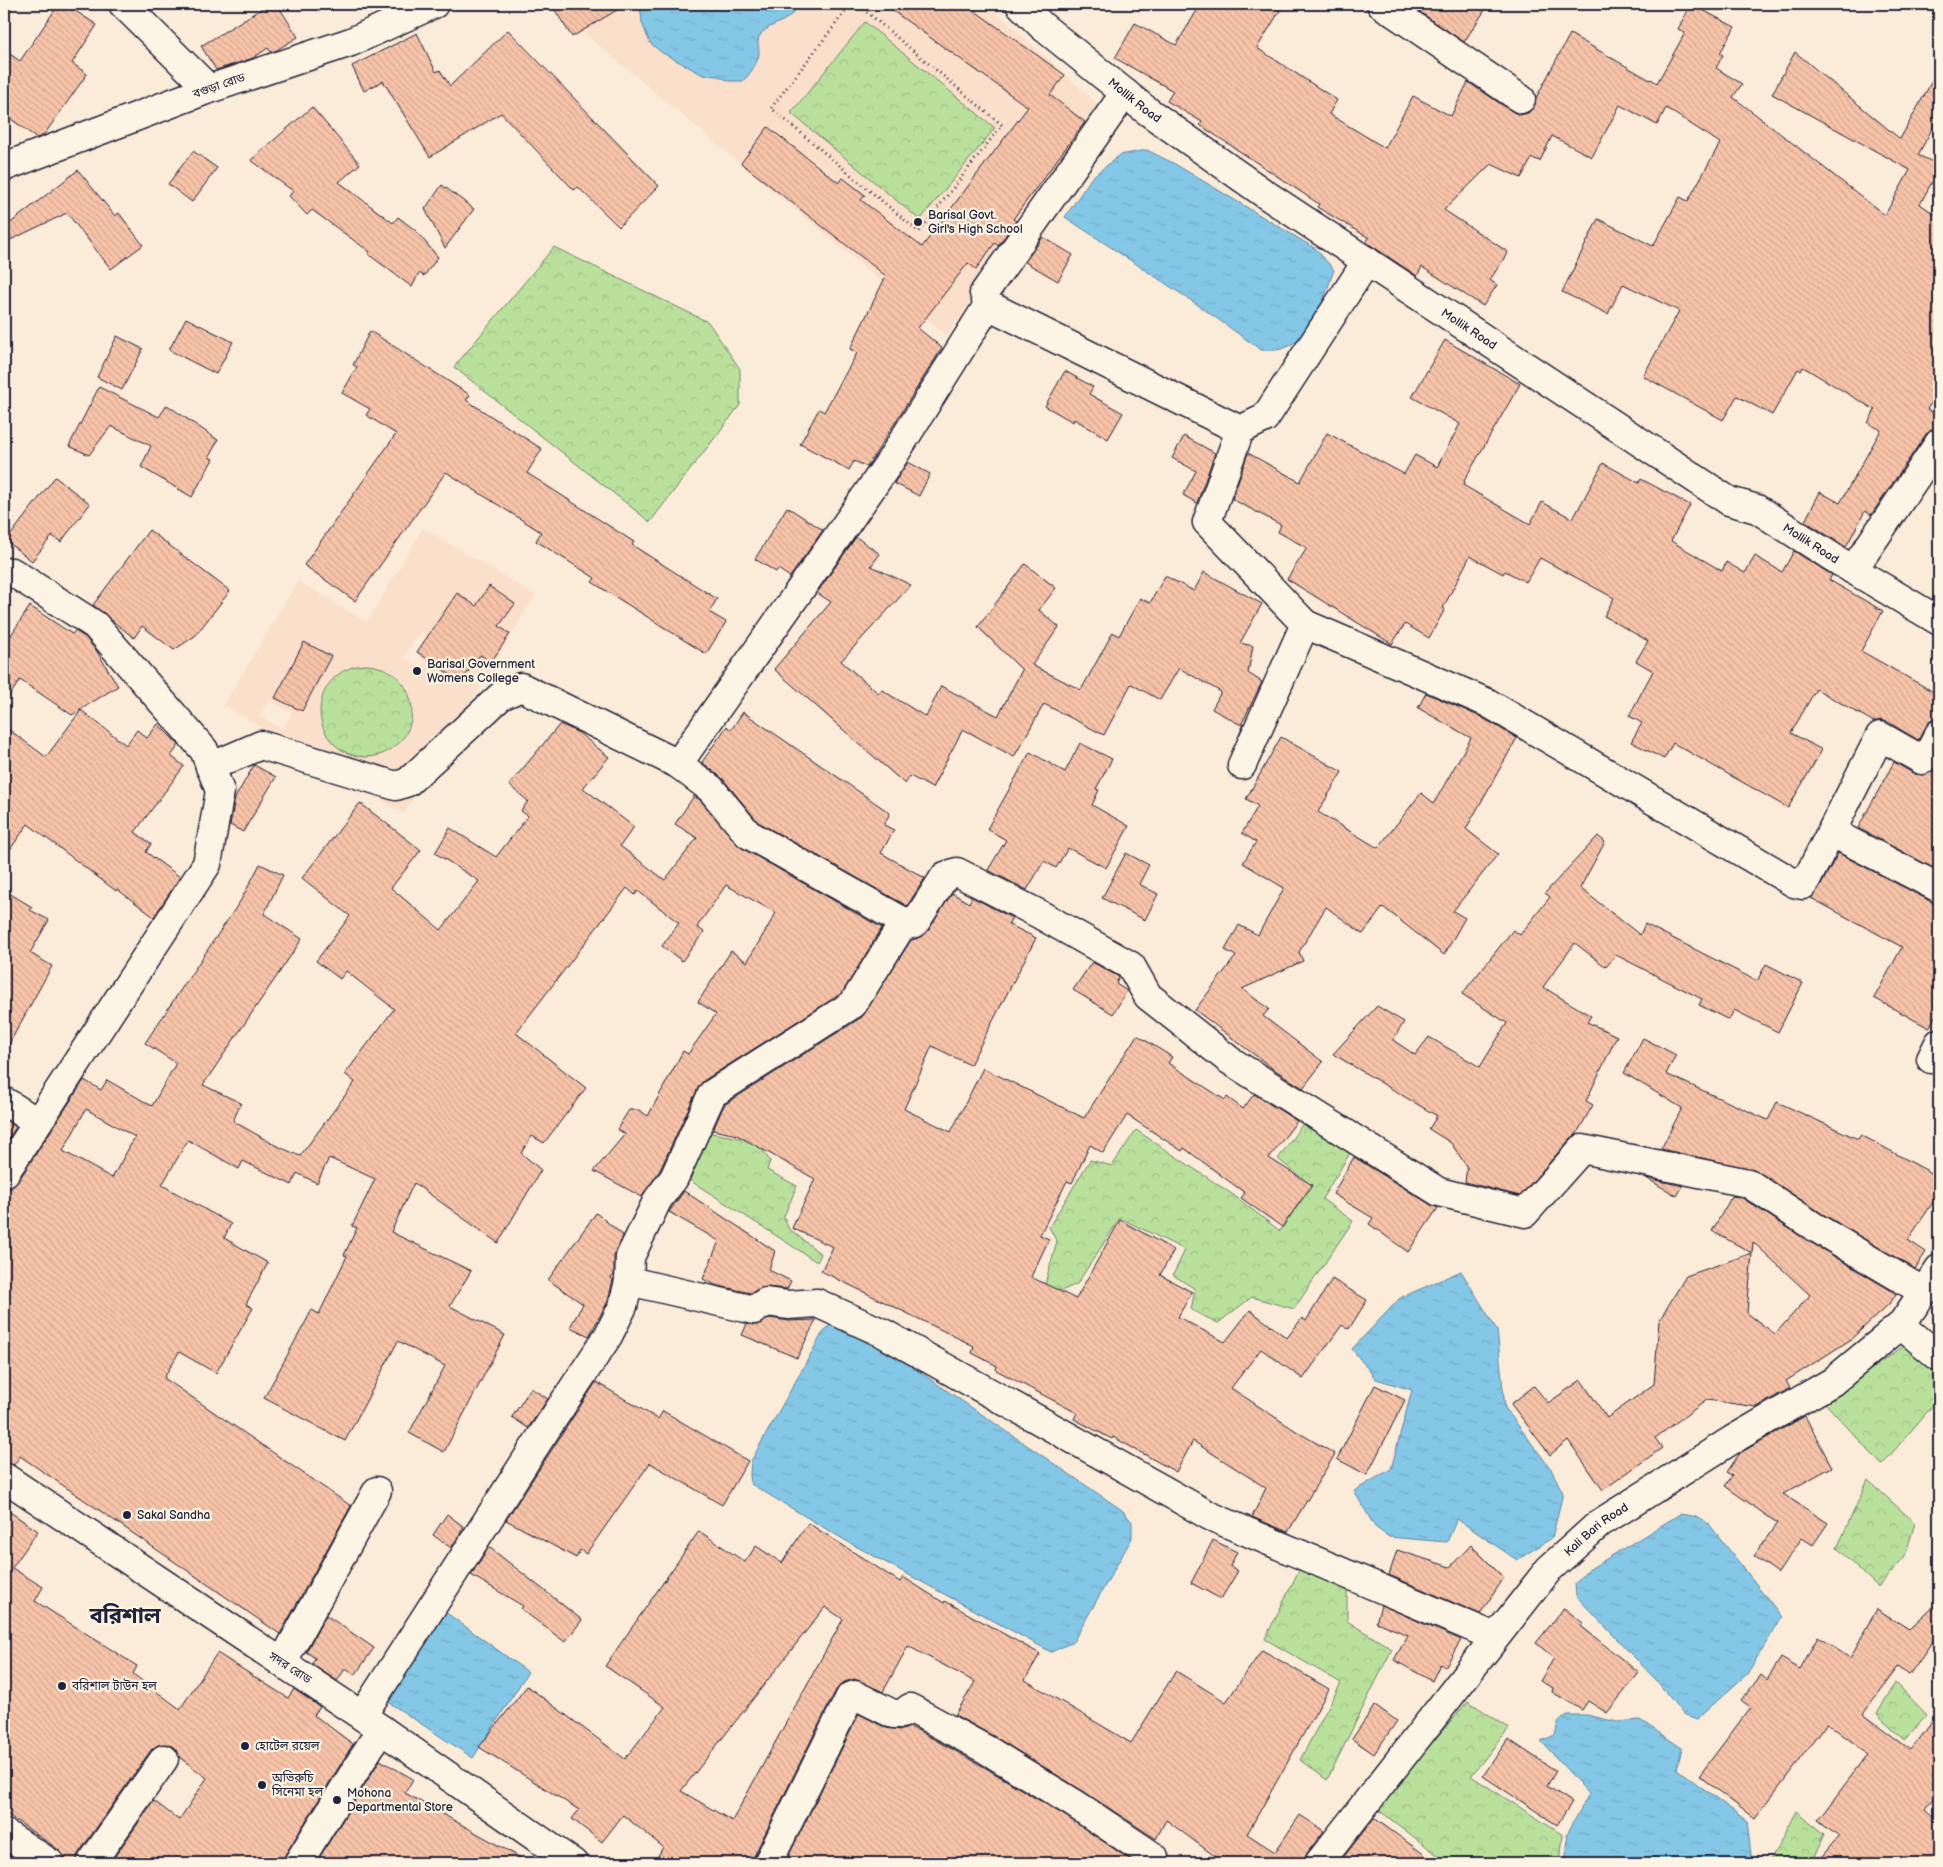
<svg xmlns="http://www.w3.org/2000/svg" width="1943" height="1867" viewBox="0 0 1943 1867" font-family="'Balsamiq Sans','Noto Sans Bengali',sans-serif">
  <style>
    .built { fill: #fadfcb; fill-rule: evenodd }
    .park { fill: url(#park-crowns); stroke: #6e826c }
    .water { fill: url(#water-ripples); stroke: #5d85a2 }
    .building { fill: url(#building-back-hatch); stroke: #22223b; fill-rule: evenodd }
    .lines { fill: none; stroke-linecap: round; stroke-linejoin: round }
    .minor-casing { stroke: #22223b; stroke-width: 31 }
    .tertiary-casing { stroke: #22223b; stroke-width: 31 }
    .secondary-casing { stroke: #22223b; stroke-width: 31 }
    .primary-casing { stroke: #22223b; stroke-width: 31 }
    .path { stroke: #22223b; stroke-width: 3; stroke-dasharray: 1 4; stroke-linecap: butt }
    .minor { stroke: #fcf5e5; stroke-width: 28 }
    .tertiary { stroke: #fcf5e5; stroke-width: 28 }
    .secondary { stroke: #fcf5e5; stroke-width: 28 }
    .primary { stroke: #fcf5e5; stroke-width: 28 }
    .poi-dot { fill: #22223b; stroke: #fcf5e5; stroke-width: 2 }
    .labels { text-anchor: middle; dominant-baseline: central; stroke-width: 4.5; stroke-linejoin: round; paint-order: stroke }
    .street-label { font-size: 12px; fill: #22223b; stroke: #fcf5e5 }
    .poi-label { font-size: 12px; fill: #22223b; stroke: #fcf5e5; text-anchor: start }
    .town-label { font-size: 22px; font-weight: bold; fill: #22223b; stroke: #fcf5e5 }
  </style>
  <defs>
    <pattern id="park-crowns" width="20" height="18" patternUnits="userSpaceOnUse" patternTransform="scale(1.25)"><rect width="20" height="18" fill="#bae19c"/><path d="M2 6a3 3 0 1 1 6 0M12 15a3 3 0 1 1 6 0" fill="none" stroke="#a0c187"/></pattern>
    <pattern id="water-ripples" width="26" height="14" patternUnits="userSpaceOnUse" patternTransform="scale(1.25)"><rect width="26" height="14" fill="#85c7e6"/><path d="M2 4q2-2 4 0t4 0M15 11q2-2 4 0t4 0" fill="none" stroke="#73abc6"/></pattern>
    <pattern id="building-back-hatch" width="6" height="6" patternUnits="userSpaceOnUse" patternTransform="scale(1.25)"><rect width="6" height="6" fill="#f8c4a9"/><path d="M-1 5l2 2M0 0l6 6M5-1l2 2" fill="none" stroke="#d4a892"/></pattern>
  </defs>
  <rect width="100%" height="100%" fill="#fbebd9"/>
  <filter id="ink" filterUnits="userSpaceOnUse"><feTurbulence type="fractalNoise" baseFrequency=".02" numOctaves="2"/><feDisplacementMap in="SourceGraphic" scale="10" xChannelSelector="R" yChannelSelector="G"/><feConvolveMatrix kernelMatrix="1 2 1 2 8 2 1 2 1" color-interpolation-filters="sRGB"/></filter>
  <g filter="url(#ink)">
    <path class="built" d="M549 4H987L1103 109 947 336Z
      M423 528 535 595 404 814 224 705 298 581 367 622ZM489 586 514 604 499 626 510 634 491 662 480 655 461 682 430 661 448 634 436 624 457 593 476 606ZM420 632 437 643 420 668 404 657ZM304 642 330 656 302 711 275 698ZM348 667 395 674 410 693 413 718 403 740 383 755 319 704 329 681ZM268 700 292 712 283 729 259 716Z"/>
    <path class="park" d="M865 22 995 128 920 220 791 113Z
      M554 247 708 322 740 369V405L650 522 454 367Z
      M320 711a46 46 0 1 1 92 0a46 46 0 1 1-92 0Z
      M1306 1119 1353 1148 1322 1199 1353 1221 1294 1309 1252 1297 1218 1323 1191 1310 1195 1289 1173 1275 1185 1250 1120 1218 1077 1284 1054 1294 1044 1287 1057 1242 1049 1227 1090 1160 1112 1166 1136 1130 1232 1194 1280 1231 1312 1186 1278 1159Z
      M701 1131 756 1141 770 1161 767 1170 797 1186 784 1216 788 1228 821 1254 817 1262 680 1174Z
      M1904 1346 1939 1375V1398L1882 1465 1824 1402Z
      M1868 1480 1915 1523 1905 1556 1878 1587 1837 1548Z
      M1304 1560 1347 1582V1621L1392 1649 1327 1780 1300 1760 1341 1683 1265 1639Z
      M1895 1683 1926 1715 1905 1740 1877 1714Z
      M1468 1701 1509 1728 1471 1776 1563 1835 1560 1863H1448L1376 1808Z
      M1796 1811 1825 1834 1812 1863H1769Z"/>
    <path class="water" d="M640 4H797C796 7 794 12 792 14 783 24 765 25 759 37 757 43 759 48 759 53 758 63 750 74 743 81H729L718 76 703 75 661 52 650 43 642 23Z
      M1147 150 1175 164 1316 249 1334 270C1324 298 1313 339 1281 349 1275 351 1267 350 1261 350L1198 305 1065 217 1092 177 1120 155Z
      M1461 1271 1497 1330 1505 1408 1551 1469 1563 1493 1552 1538 1517 1560 1457 1519 1447 1542 1389 1537 1375 1527 1354 1491 1391 1469 1412 1390 1376 1379 1352 1349 1400 1298Z
      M834 1320 855 1328 1122 1510 1132 1522V1538L1073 1642 1051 1652 848 1542 751 1484 750 1474 751 1461 822 1334Z
      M1680 1514 1698 1517 1709 1524 1782 1617 1747 1674 1697 1719 1683 1714 1657 1681 1576 1596 1575 1584 1585 1572Z
      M437 1606 528 1672 473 1758 382 1698Z
      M1567 1715H1587L1617 1722 1640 1720 1682 1748 1677 1769 1747 1821 1752 1863H1565L1568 1840 1567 1834 1589 1794 1541 1741 1555 1735 1558 1723Z"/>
    <path class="building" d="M59 4H65L97 25 72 63 87 74 44 135 37 138 4 114V50L20 61Z
      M269 4H277L298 37 275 51 271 52 268 48 253 58 216 70 201 46Z
      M551 4H627L572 37Z
      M883 4H965L1065 75 1050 95 1085 122 1013 219 1016 221 998 246 995 243 976 269 968 263 918 328 942 348 867 467 854 461 849 470 800 444 819 409 824 412 857 353 850 349 886 276 741 163 768 127 839 183 843 178 865 195 861 200 922 247 1028 107Z
      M1201 4H1284L1257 48 1337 100 1329 114 1385 148 1413 96 1451 116 1468 82 1513 112 1520 115 1528 113 1534 107 1536 98 1570 34 1650 80 1651 79 1657 83 1685 33 1678 29 1691 4 1735 27 1720 53 1723 55 1716 68 1742 84 1733 97 1885 215 1910 170 1772 94 1795 52 1900 139 1936 74 1939 76V116L1918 155 1939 165V174L1933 183 1932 182 1920 204 1939 217V393L1927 409 1939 417V422L1935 428 1926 434 1871 515 1865 511 1846 547 1805 521 1820 492 1840 503 1881 430 1868 423 1875 410 1803 367 1801 371 1798 369 1772 415 1737 396 1723 420 1643 376 1679 311 1623 284 1608 314 1562 292 1598 219 1653 246 1680 197 1688 201 1720 143 1666 108 1657 125 1620 105 1592 157 1552 136 1540 161 1532 158 1521 178 1491 164 1444 210 1508 252 1490 280 1497 285 1483 306 1422 267 1417 276 1366 242 1369 238 1317 207 1319 204 1200 125 1202 122 1167 101 1173 91 1115 58 1135 23 1176 45Z
      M1408 4H1489L1464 42Z
      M508 30 659 186 619 227 578 187 574 190 501 113 430 157 383 81 364 91 352 66 417 33 436 72 440 70 450 86Z
      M312 107 360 164 339 182 393 223 398 217 415 230 438 257 424 276 419 273 412 287 368 254 370 252 312 210 307 215 289 196 293 191 251 160Z
      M193 151 217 168 192 202 168 184Z
      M78 170 115 216 119 213 143 245 111 269 67 213 4 243V228Z
      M442 185 474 209 445 248 425 209Z
      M1043 237 1073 255 1058 281 1025 262Z
      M186 318 233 342 216 374 169 350Z
      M370 331 470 395 466 400 542 449 527 473 634 542 632 545 717 599 709 612 726 622 706 654 592 582 595 578 536 541 541 532 446 472 355 601 304 565 396 434 366 415 370 409 342 393 357 367 353 365Z
      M117 336 143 349 122 390 97 377Z
      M1445 340 1520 384 1464 481 1465 482 1463 485 1530 524 1542 502 1573 519 1603 463 1639 483 1641 479 1690 505 1671 541 1722 571 1726 562 1745 573 1755 556 1782 572 1794 551 1832 575 1829 580 1883 611 1861 651 1939 695V719L1930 721 1918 740 1888 722 1880 720 1874 722 1816 689 1791 733 1822 750 1788 808 1673 743 1664 759 1631 742 1642 723 1629 716 1653 671 1636 661 1648 641 1604 616 1614 598 1540 558 1526 582 1505 571 1503 574 1470 556 1443 608 1445 609 1429 638 1405 624 1392 644 1287 579 1307 548 1278 532 1281 525 1232 499 1248 453 1300 482 1327 433 1404 474 1415 455 1437 467 1460 424 1412 397Z
      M1065 371 1093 387 1089 394 1123 413 1108 439 1074 419 1073 422 1045 406Z
      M99 387 159 417 167 405 218 440 209 457 213 459 192 497 141 467 151 446 111 426 89 455 69 446Z
      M1184 436 1215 453 1197 503 1183 495 1196 471 1172 458Z
      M908 462 930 474 919 496 894 483Z
      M55 477 90 504 61 542 52 536 32 561 6 541Z
      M787 507 823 530 790 577 778 569 776 572 755 559Z
      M149 530 230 591 195 636 174 650 142 626 134 638 93 605Z
      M856 537 880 554 871 566 911 585 841 661 878 693 882 690 926 717 941 686 998 716 1022 670 978 627 1025 564 1056 588 1039 610 1059 627 1032 665 1081 690 1113 632 1119 636 1140 598 1150 603 1165 576 1194 591 1204 572 1262 604 1240 643 1253 646 1248 673 1262 682 1241 725 1212 709 1221 692 1179 668 1160 700 1131 684 1104 735 1044 704 1014 757 963 729 932 788 910 776 905 784 774 669 831 602 817 593Z
      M489 586 515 604 499 626 510 634 491 662 480 655 461 682 417 652 457 593 476 606Z
      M30 606 72 634 75 631 85 637 96 650 118 686 72 715 20 680 4 704V646Z
      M304 642 331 656 302 711 275 698Z
      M1426 693 1481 717 1517 738 1466 829 1498 854 1453 911 1465 918 1444 955 1383 907 1363 934 1326 907 1299 952 1303 961 1242 989 1269 1009 1263 1016 1323 1062 1303 1088 1272 1068 1195 1010 1236 956 1225 950 1239 925 1258 935 1284 888 1243 863 1256 842 1242 833 1258 806 1246 799 1281 737 1342 772 1318 812 1378 848 1421 793 1434 803 1471 738 1418 708Z
      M81 710 126 745 137 730 147 738 158 724 179 745 171 756 184 766 135 832 151 844 146 852 180 877 154 917 117 889 116 891 28 824 4 858V726L46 757Z
      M743 712 890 813 884 825 894 830 881 853 925 878 907 906 758 822 723 779 702 762 727 726 731 730Z
      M560 724 579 733 609 757 583 788 634 827 620 846 665 880 697 838 675 824 694 796 700 800 740 847 882 928 842 993 703 1081 698 1088 660 1170 642 1197 594 1171 625 1134 617 1129 629 1110H639L648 1116 683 1051 688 1054 716 1014 698 1002 731 951 747 962 776 913 726 885 697 927 704 932 682 961 662 946 679 923 638 891 635 895 627 888 516 1033 586 1088 544 1143 532 1136 521 1153 541 1170 498 1243 414 1183 391 1232 471 1271 450 1306 505 1335 444 1452 409 1433 445 1366 398 1341 345 1441 264 1398 312 1310 319 1314 347 1256 344 1255 357 1228 352 1226 375 1179 329 1158 317 1183 297 1173 292 1185 243 1161 239 1169 188 1140 162 1185 231 1224 224 1238 268 1263 246 1304 253 1308 216 1373 179 1352 164 1378 351 1506 280 1634 20 1456 14 1465 4 1462V1190L11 1188 17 1183 84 1080 101 1090 107 1080 152 1106 176 1063 145 1043 241 900 260 864 283 875 264 914 302 939 203 1085 241 1103 233 1121 275 1145 300 1156 355 1082 345 1074 394 1009 346 971 340 979 316 961 350 916 302 878 360 803 421 850 391 888 441 930 479 881 435 853 450 828 496 857 528 816 521 811 528 801 509 785ZM86 1109 135 1137 112 1178 63 1151Z
      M1080 743 1112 759 1096 789 1099 790 1092 805 1129 826 1106 868 1068 848 1056 868 1044 861 1027 890 988 870 1006 840 987 829 1030 752 1065 772Z
      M1894 762 1914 774 1923 775 1933 771 1939 765V871L1858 828Z
      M254 765 276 777 243 832 230 825 235 798Z
      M1598 836 1605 842 1580 888 1640 935 1645 924 1757 981 1766 964 1803 983 1778 1032 1734 1010 1729 1020 1699 1005 1702 999 1616 955 1606 967 1575 943 1543 987 1591 1016 1587 1022 1617 1036 1586 1101 1593 1105 1576 1135 1570 1139 1520 1196 1465 1182 1467 1167 1451 1143 1429 1129 1437 1116 1333 1054 1377 1006 1404 1022 1393 1040 1415 1055 1429 1037 1480 1067 1507 1023 1462 994 1513 930 1520 935 1550 897 1545 893Z
      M1126 853 1149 865 1139 884 1158 894 1145 920 1102 898Z
      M1838 853 1932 902 1939 904V1009L1929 1028 1874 998 1902 947 1811 898 1821 885Z
      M4 890 32 907 30 910 49 920 30 953 52 966 4 1053Z
      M952 893 969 903 972 897 1012 918 1008 924 1036 938 970 1065 932 1046 904 1109 951 1132 983 1068 1084 1118 1137 1035 1172 1057 1168 1063 1225 1100 1227 1097 1243 1109 1254 1094 1297 1121 1269 1158 1312 1185 1282 1227 1241 1198 1245 1193 1184 1148 1182 1151 1127 1115 1103 1153 1090 1145 1072 1183 1067 1181 1040 1235 1049 1239 1031 1277 1076 1299 1120 1220 1174 1250 1160 1275 1192 1292 1178 1317 1225 1342 1250 1310 1287 1338 1302 1318 1306 1321 1332 1279 1367 1300 1349 1329 1342 1325 1303 1379 1261 1349 1231 1388 1296 1431 1335 1454 1288 1532 1252 1517 1266 1488 1193 1441 1176 1472 1113 1437 1112 1439 1074 1419 1077 1413 996 1370 997 1366 972 1353 974 1346 821 1271 833 1247 792 1228 815 1179 737 1135 713 1130 724 1105 862 1017 911 940 919 938 928 931Z
      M1092 962 1119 977 1116 984 1127 991 1113 1014 1073 990Z
      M1643 1038 1676 1055 1666 1074 1768 1120 1777 1102 1858 1139 1861 1135 1939 1177V1193L1908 1240 1926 1252 1915 1269 1821 1213 1756 1170 1661 1149 1682 1108 1624 1073Z
      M4 1119 16 1127 4 1146Z
      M1354 1157 1431 1205 1438 1208 1408 1252 1369 1224 1373 1218 1333 1194Z
      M1646 1178 1683 1186 1677 1196Z
      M684 1191 775 1251 769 1270 791 1281 787 1289 767 1287 758 1289 751 1293 715 1285 703 1279 719 1241 669 1212Z
      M1732 1196 1742 1198 1805 1239 1897 1294 1888 1305 1850 1340 1786 1381 1790 1388 1757 1407 1707 1400 1655 1438 1662 1448 1603 1490 1568 1440 1550 1455 1511 1404 1534 1386 1548 1403 1581 1380 1607 1418 1654 1384 1659 1321 1686 1276 1752 1253 1747 1313 1775 1334 1810 1295 1753 1242 1752 1253 1712 1231Z
      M596 1213 623 1235 614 1256V1275L611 1278 613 1280 608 1301 589 1336 570 1327 583 1304 548 1280Z
      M770 1318 789 1321 816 1320 797 1358 742 1335 747 1324 757 1325Z
      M596 1382 658 1419 663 1411 748 1461 722 1505 650 1463 586 1554 580 1550 576 1558 506 1520Z
      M1375 1385 1405 1400 1367 1475 1337 1459Z
      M531 1388 548 1399 528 1428 512 1417Z
      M1805 1416 1832 1467 1783 1494 1828 1523 1813 1545 1802 1538 1778 1573 1754 1556 1777 1523 1725 1486 1732 1476 1727 1472 1740 1453Z
      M4 1508 38 1531 12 1568 43 1587 35 1601 137 1666 133 1674 180 1709 217 1653 288 1698 294 1689 320 1707 314 1715 353 1744 285 1855 282 1863H110L154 1801 179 1820 207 1778 179 1757 178 1752 173 1747 166 1744 158 1745 151 1750 78 1854 76 1863H66L64 1856 59 1850 4 1812Z
      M447 1514 464 1527 451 1548 433 1535Z
      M808 1523 900 1582 903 1577 944 1603 945 1601 1040 1654 1025 1680 1131 1743 1176 1671 1226 1702 1262 1650 1329 1689 1247 1834 1275 1852 1300 1815 1324 1831 1307 1853 1304 1863H1224L1166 1820 1156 1839 1083 1791 995 1737 955 1715 975 1682 908 1646 883 1692 855 1679 844 1682 836 1690 754 1856 752 1863H654L663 1847 623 1815 602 1842 572 1819 579 1810 479 1747 527 1686 625 1759 665 1707 605 1666 699 1531 745 1562 756 1546 782 1563ZM825 1607 843 1619 732 1821 681 1791Z
      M1213 1540 1237 1552 1230 1566 1238 1571 1221 1599 1191 1583Z
      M1471 1545 1504 1578 1480 1614 1389 1575 1397 1550 1450 1567Z
      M489 1547 582 1620 565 1642 521 1609 523 1606 471 1575Z
      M1939 1601V1632L1909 1675 1898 1667 1863 1714 1911 1750 1939 1713V1790L1925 1809 1939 1822V1863H1816L1839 1836 1818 1820 1868 1754 1827 1723 1755 1819 1699 1776 1750 1708 1741 1701 1761 1675 1767 1680 1781 1658 1800 1669 1818 1637 1850 1658 1877 1609 1909 1629Z
      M1381 1605 1461 1640 1445 1667 1440 1664 1432 1681 1394 1660 1408 1635 1376 1622Z
      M1564 1608 1583 1623 1581 1626 1639 1673 1607 1713 1588 1701 1582 1710 1552 1692 1553 1688 1540 1681 1554 1658 1536 1643Z
      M326 1615 374 1648 355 1675 345 1669 337 1681 312 1664 315 1658 306 1652Z
      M1375 1705 1397 1721 1374 1754 1352 1739Z
      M859 1714 886 1728 902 1730 910 1727 917 1730 979 1764 1067 1817 1135 1863H785Z
      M1508 1739 1556 1771 1547 1786 1572 1802 1557 1825 1483 1776Z
      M380 1760 413 1779 405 1793 530 1863H316Z
      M1374 1818 1436 1863H1339Z
      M9 1855 22 1863H4Z"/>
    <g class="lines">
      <defs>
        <g id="minor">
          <path d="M123 4 209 89"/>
          <path id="s1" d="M1020 4 1042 26 1146 110 1265 194 1729 501 1757 509 1840 562 1939 621"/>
          <path d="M1381 4 1521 99"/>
          <path d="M1125 93 984 293 988 305 1240 430 1265 418 1367 261"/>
          <path d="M1240 430 1207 522 1305 624 1242 765"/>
          <path d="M1853 570 1939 443"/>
          <path d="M4 572H12L95 625 204 750 220 791 207 864 4 1174"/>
          <path d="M1305 624 1488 703 1794 883 1803 885 1808 877 1831 832"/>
          <path d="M1939 734 1929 753 1922 760 1880 736 1831 832 1939 888"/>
          <path d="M678 764 889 463 988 305"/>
          <path d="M210 767 261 745 396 786 408 782 501 696 521 687 678 764 711 789 748 834 904 922 911 924 915 923 945 876 957 872 1039 914 1131 966 1148 996 1229 1060 1439 1192 1525 1213 1582 1149 1748 1183 1813 1226 1924 1292"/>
          <path d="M1931 1059 1939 1043"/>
          <path d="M4 1101 37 1122"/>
          <path d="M629 1281 754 1310 766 1302 788 1305 817 1303 883 1333 1210 1516 1495 1637"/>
          <path d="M1901 1325 1939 1357"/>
          <path d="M282 1663 377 1491"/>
          <path d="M362 1716 539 1440 608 1336 623 1306 629 1281 630 1257 658 1199 674 1178 712 1094 853 1004 901 927 911 924"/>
          <path d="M4 1833 50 1863"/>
          <path d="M91 1863 164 1759"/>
          <path d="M298 1863 381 1729"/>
          <path d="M768 1863 850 1697 855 1695 893 1714H902L910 1708 987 1750 1075 1804 1154 1857"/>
        </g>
        <g id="tertiary">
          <path id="s2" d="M1319 1863 1549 1569 1600 1523 1732 1440 1832 1382 1901 1325 1939 1269"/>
        </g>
        <path id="secondary" d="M4 167 209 89 351 42 434 4"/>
        <path id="primary" d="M4 1477 362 1716 573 1863"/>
      </defs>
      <use href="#minor" class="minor-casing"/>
      <use href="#tertiary" class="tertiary-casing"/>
      <use href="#secondary" class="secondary-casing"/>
      <use href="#primary" class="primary-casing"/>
      <path class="path" d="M851 4 771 108 919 232 1002 125 857 4"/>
      <use href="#minor" class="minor"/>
      <use href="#tertiary" class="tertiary"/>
      <use href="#secondary" class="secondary"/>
      <use href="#primary" class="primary"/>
    </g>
  </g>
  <g class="poi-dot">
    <circle cx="918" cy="222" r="5"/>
    <circle cx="417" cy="671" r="5"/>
    <circle cx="127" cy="1515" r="5"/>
    <circle cx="62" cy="1686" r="5"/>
    <circle cx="245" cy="1746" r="5"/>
    <circle cx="262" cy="1785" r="5"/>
    <circle cx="337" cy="1800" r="5"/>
  </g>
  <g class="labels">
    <g class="street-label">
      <text transform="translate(219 86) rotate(-19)">বগুড়া রোড</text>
      <text stroke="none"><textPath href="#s1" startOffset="150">Mollik Road</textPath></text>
      <text stroke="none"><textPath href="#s1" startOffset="555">Mollik Road</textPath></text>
      <text stroke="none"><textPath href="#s1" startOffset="960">Mollik Road</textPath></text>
      <text stroke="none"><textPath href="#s2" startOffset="435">Kali Bari Road</textPath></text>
      <text transform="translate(290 1668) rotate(33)">সদর রোড</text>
    </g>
    <g class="poi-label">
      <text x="928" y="215">Barisal Govt.<tspan x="928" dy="14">Girl's High School</tspan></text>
      <text x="427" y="664">Barisal Government<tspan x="427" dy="14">Womens College</tspan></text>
      <text x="137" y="1515">Sakal Sandha</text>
      <text x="72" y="1686">বরিশাল টাউন হল</text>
      <text x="255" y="1746">হোটেল রয়েল</text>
      <text x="272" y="1778">অভিরুচি<tspan x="272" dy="14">সিনেমা হল</tspan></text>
      <text x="347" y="1793">Mohona<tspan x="347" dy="14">Departmental Store</tspan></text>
    </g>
    <g class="town-label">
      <text x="125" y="1616">বরিশাল</text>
    </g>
  </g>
  <rect width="1943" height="1867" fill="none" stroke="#fcf5e5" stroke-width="20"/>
  <rect x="10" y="10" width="1923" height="1847" fill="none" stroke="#22223b" stroke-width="2" filter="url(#ink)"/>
</svg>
